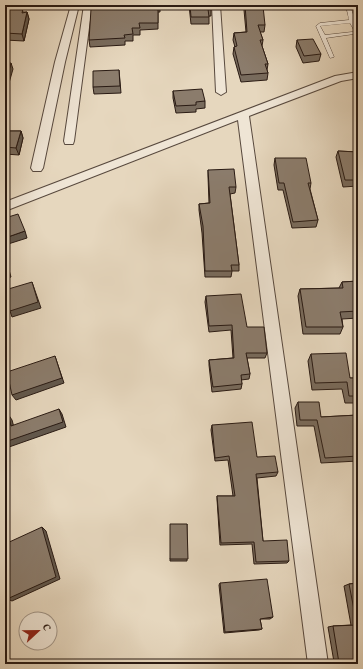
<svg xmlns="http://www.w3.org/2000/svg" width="363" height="669" viewBox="0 0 363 669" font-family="'Gentium Book Plus',serif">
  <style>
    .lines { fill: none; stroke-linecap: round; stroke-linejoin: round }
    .lane-casing { stroke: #58493e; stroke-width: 1 }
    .street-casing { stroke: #58493e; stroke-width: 2 }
    .lane { fill: #efe5d5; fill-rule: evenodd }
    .street { fill: #efe5d5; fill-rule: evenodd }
    .wall { fill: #786b5d; stroke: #291a13 }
    .shaded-wall { fill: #61574c; stroke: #291a13 }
    .building { fill: #8b7c6c; stroke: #291a13 }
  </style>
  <rect width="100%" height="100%" fill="#e6d7be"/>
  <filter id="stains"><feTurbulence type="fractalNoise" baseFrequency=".005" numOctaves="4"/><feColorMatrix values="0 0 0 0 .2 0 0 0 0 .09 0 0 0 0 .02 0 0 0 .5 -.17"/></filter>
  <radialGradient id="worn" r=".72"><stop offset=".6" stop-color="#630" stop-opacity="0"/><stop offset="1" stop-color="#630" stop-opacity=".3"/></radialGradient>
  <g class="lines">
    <defs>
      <path id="lane" d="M346 5H350L358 30 354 34 326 38 334 57 330 58 316 26 320 23 349 20ZM350 23 354 30 352 32 325 35 320 26Z"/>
      <path id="street" d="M71 5H79L65 62 43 168 41 171H33L31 168 55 62Z
        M84 5H92L74 141 73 144H65L64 141Z
        M212 5H220L226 92 221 95 216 92Z
        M358 72V78L341 81 249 116 328 664H308L238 120 5 211V202L335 76Z"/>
    </defs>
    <use href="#lane" class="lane-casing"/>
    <use href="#street" class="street-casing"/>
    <use href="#lane" class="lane"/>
    <use href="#street" class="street"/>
  </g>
  <path class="wall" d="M160 5V12H158V29L140 30V35H133V41H125V45L90 47 89 40 107 8Z
    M189 5H211V16H209V24H191Z
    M245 5H251L265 25 264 32H260L263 40 262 46 268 64 267 70 268 73 267 80 241 82 233 54 234 47H235L233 40 234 33 246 32 244 10Z
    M5 9 24 12H27L29 19 24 41 5 40Z
    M297 40 321 54 319 61 303 63 296 47Z
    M119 70 121 93 94 94 93 87Z
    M173 91 205 101V108L196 109V112L176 113 173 98Z
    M356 125H358V145L354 132Z
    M5 131H21L23 138 19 155 5 154Z
    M338 151 358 152V186L343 187 336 157Z
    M275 158 311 183 310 189 318 220 316 227 292 228 283 190H278L274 165Z
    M208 170 236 187 235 193 230 194 239 265V271H232L231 277H205L202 233 199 210V204L209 203 208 176Z
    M358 281V318L342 319 343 327 340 334H303L298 296 300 289 339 288 342 282Z
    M206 296 247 327 267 353 265 358H247L250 374 249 379 241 380 242 384 241 389 212 392 209 365V360L233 358 231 330 209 332 205 302Z
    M311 354 350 378H358V403H345L342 389 312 390 308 361Z
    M298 402 321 417 358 415V461L321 463 314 426H297L295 408Z
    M212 425 278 472 276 476 257 478 263 541 289 561 287 563 254 564 252 544 220 545 217 499V496H233L228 460 215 461 211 430Z
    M187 524V561H170V559Z
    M220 583 273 617 270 619H260L262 629 259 630 224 633 219 585Z
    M358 583V662H334L328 627 333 626 351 625 344 586 349 584Z"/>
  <path class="shaded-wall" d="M27 12 29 19 24 41 22 34Z
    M11 63 13 69 5 97V86Z
    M21 131 23 138 19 155 16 148Z
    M25 231 27 238 5 245V238Z
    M5 256 11 277 5 279Z
    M32 282 41 308 12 317 10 311Z
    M55 356 64 383 16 400 12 395Z
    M59 409 62 414 66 427 9 447 5 442Z
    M8 414 12 420 15 431 11 426Z
    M42 527 46 531 60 579 12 601 7 599Z"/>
  <path class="building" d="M107 5H160V6H158V23H139L140 28H132L133 34 124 35 125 38 89 40 91 9 107 8Z
    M190 5H211V9H208L209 17H191Z
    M245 5 263 6 265 25H258L263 40H260L268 64H265L268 73 241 75 234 47 237 46 234 33 247 32Z
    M5 9H23L22 13 27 12 22 34 5 33Z
    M313 39 321 54 304 56 297 40Z
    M5 63H11L5 86Z
    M119 70 120 86 93 87V71Z
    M202 89 205 101 196 102V105L176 106 173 91Z
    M356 125H358V131Z
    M5 131H21L16 148 5 147Z
    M338 151 358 152V180H345Z
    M275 158H306L311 183H308L318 220 293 222 284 183H279Z
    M234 169 236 187H229L239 265H231L232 271H205L203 226 199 204 210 203 208 170Z
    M18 214 25 231 5 238V218Z
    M5 259 9 271 5 272Z
    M358 281V311L340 312 343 327H306L300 289 343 288 342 282Z
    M32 282 38 302 10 311 5 294V290Z
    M241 294 247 327H264L267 353H246L250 374 241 375 242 384 213 387 209 360 234 358 232 325 209 326 206 296Z
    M346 353 350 378H358V396H349L347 382 315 383 311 354Z
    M55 356 62 378 12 395 7 372Z
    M298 402H319L321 417 358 415V456L325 458 317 420H300Z
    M59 409 63 422 5 442V416L8 414 11 426Z
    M252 422 257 457 275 456 278 472 256 474 263 541 287 540 289 561 256 562 254 542 221 543 217 496H235L229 456 215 458 212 425Z
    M170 524H187L188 559H170Z
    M42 527 56 577 7 599 5 591V544Z
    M267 579 273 617 260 619 262 629 225 632 220 583Z
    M358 583V662L339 663 333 626 357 625 349 584Z"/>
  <rect width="363" height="669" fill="none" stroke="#e6d7be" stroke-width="20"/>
  <rect x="6" y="6" width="351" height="657" fill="none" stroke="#291a13" stroke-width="2"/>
  <rect x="10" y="10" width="343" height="649" fill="none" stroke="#291a13"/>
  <g transform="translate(38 631) rotate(68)"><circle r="19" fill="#efe5d5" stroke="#a09487"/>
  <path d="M0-3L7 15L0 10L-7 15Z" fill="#8f2418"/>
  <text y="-6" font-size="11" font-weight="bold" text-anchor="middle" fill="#291a13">С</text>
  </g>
  <rect width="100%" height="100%" filter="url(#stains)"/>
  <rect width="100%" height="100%" fill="url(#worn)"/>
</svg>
